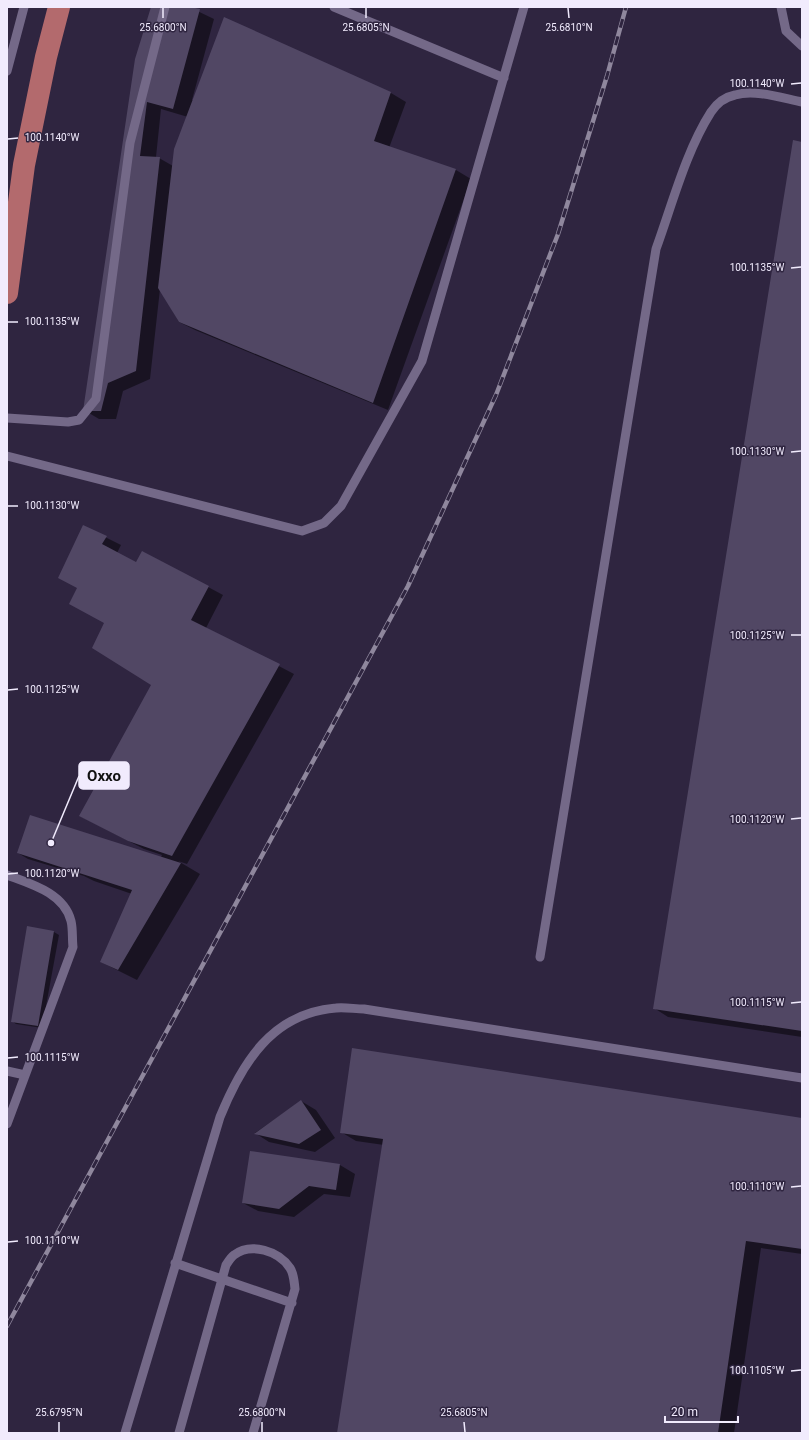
<svg xmlns="http://www.w3.org/2000/svg" width="809" height="1440" viewBox="0 0 809 1440" font-family="Roboto,sans-serif">
  <style>
    .shadow { fill: #0007; fill-rule: evenodd }
    .building { fill: #514764 }
    .lines { fill: none; stroke-linecap: round; stroke-linejoin: round }
    .service { stroke: #746988; stroke-width: 9 }
    .primary { stroke: #b36a6d; stroke-width: 22 }
    .rail-casing { stroke: #8f879d; stroke-width: 4.5 }
    .rail { stroke: #2f2540; stroke-width: 3; stroke-dasharray: 9; stroke-linecap: butt }
    .ticks { fill: none; stroke: #f1ebfd; stroke-width: 1.5 }
    .ticks-label { font-size: 10px; text-anchor: middle; fill: #f1ebfd; stroke: #2f2540; stroke-width: 3; stroke-linejoin: round; paint-order: stroke }
    .leader { fill: none; stroke: #f1ebfd; stroke-width: 1.5 }
    .callout-dot { fill: #f1ebfd; stroke: #2f2540; stroke-width: 1.5 }
    .callout { fill: #f1ebfd; stroke: #f1ebfd; stroke-width: 1.5 }
    .callout-label { font-size: 15px; text-anchor: middle; font-weight: bold; fill: #111 }
  </style>
  <rect width="100%" height="100%" fill="#2f2540"/>
  <path class="shadow" d="M152 7H189L214 19 192 100H194L225 19 391 93 406 102 389 148 456 170 471 179 388 410 195 330 179 322 160 289 150 379 123 391 116 419H99L84 410ZM161 109 188 117 173 166 159 158 156 157Z
    M802 143V1037L668 1017 654 1008Z
    M83 526 121 545 117 553 136 563 143 552 223 595 206 628 294 674 187 864 178 861 200 874 137 980 101 962 132 894 94 881 84 876 28 859 18 853 161 857 162 855 144 849 80 816 153 685 78 588Z
    M28 927 54 932 59 935 42 1028 16 1024 12 1021Z
    M301 1101 316 1110 335 1138 315 1152 269 1142 255 1133Z
    M802 1119V1254L761 1248 734 1433H338L384 1145 356 1141 341 1132Z
    M251 1152 340 1165 355 1174 350 1197 324 1194 294 1217 258 1211 243 1203Z"/>
  <path class="building" d="M151 7H190L200 9 173 109 147 102 140 156 160 157 136 371 108 383 101 411H83L135 59Z
    M224 17 391 92 374 141 456 169 373 403 179 322 158 288 174 149Z
    M793 140 802 142V1031L653 1009Z
    M83 525 107 536 102 544 136 562 142 551 209 586 191 620 280 664 172 856 128 841 79 816 151 685 92 648 104 623 69 604 77 588 58 578Z
    M30 815 181 863 118 970 100 962 132 890 17 853Z
    M27 926 54 931 38 1026 11 1022Z
    M352 1048 802 1118V1249L746 1241 718 1433H337L383 1139 340 1133Z
    M301 1100 321 1130 299 1144 254 1134Z
    M250 1151 340 1164 336 1190 309 1186 279 1209 242 1203Z"/>
  <g class="lines">
    <path class="service" d="M334 7 504 78
      M781 7 786 31 802 46
      M7 71 24 7
      M7 418 68 422 79 420 96 399 130 143 165 7
      M7 456 302 531 324 523 341 506 422 361 524 7
      M7 875C31 884 64 893 71 921 73 929 72 939 73 947L7 1124
      M540 957 656 249C672 205 686 151 711 112 717 103 725 97 735 95 755 89 782 98 802 102
      M7 1071 25 1075
      M175 1263 292 1303
      M125 1433 220 1117C242 1063 272 1013 336 1008 345 1007 355 1009 364 1009L802 1078
      M179 1433 226 1265C228 1262 231 1257 234 1255 251 1242 279 1251 290 1268 294 1274 294 1281 295 1289L253 1433"/>
    <path class="primary" d="M7 293 24 165 46 57 59 7"/>
    <defs>
      <path id="rail" d="M7 1326 408 586 496 395 558 234 607 76 626 7"/>
    </defs>
    <use href="#rail" class="rail-casing"/>
    <use href="#rail" class="rail"/>
  </g>
  <path class="ticks" d="M163 8V18M366 8V18M568 8 569 18M791 84 801 83M8 139 18 138M791 268 801 267M8 322H18M791 452 801 451M8 506H18M791 635H801M8 690 18 689M791 819 801 818M8 874 18 873M791 1003 801 1002M8 1058 18 1057M791 1187 801 1186M8 1242 18 1241M791 1371 801 1370M59 1422V1432M262 1422V1432M464 1422 465 1432"/>
  <g class="ticks-label">
    <text x="163" y="31">25.6800°N</text>
    <text x="366" y="31">25.6805°N</text>
    <text x="569" y="31">25.6810°N</text>
    <text x="757" y="87">100.1140°W</text>
    <text x="52" y="141">100.1140°W</text>
    <text x="757" y="271">100.1135°W</text>
    <text x="52" y="325">100.1135°W</text>
    <text x="757" y="455">100.1130°W</text>
    <text x="52" y="509">100.1130°W</text>
    <text x="757" y="639">100.1125°W</text>
    <text x="52" y="693">100.1125°W</text>
    <text x="757" y="823">100.1120°W</text>
    <text x="52" y="877">100.1120°W</text>
    <text x="757" y="1006">100.1115°W</text>
    <text x="52" y="1061">100.1115°W</text>
    <text x="757" y="1190">100.1110°W</text>
    <text x="52" y="1244">100.1110°W</text>
    <text x="757" y="1374">100.1105°W</text>
    <text x="59" y="1416">25.6795°N</text>
    <text x="262" y="1416">25.6800°N</text>
    <text x="464" y="1416">25.6805°N</text>
  </g>
  <path class="leader" d="M51 843L79 776"/>
  <circle class="callout-dot" cx="51" cy="843" r="4"/>
  <rect class="callout" x="79" y="762" width="50" height="27" rx="4"/>
  <g class="callout-label">
    <text x="104" y="781">Oxxo</text>
  </g>
  <rect width="809" height="1440" fill="none" stroke="#f1ebfd" stroke-width="16"/>
  <path d="M665 1416v6h73v-6" fill="none" stroke="#f1ebfd" stroke-width="2"/>
  <text x="671" y="1416" font-size="12" fill="#f1ebfd" stroke="#2f2540" stroke-width="3" paint-order="stroke">20 m</text>
</svg>
